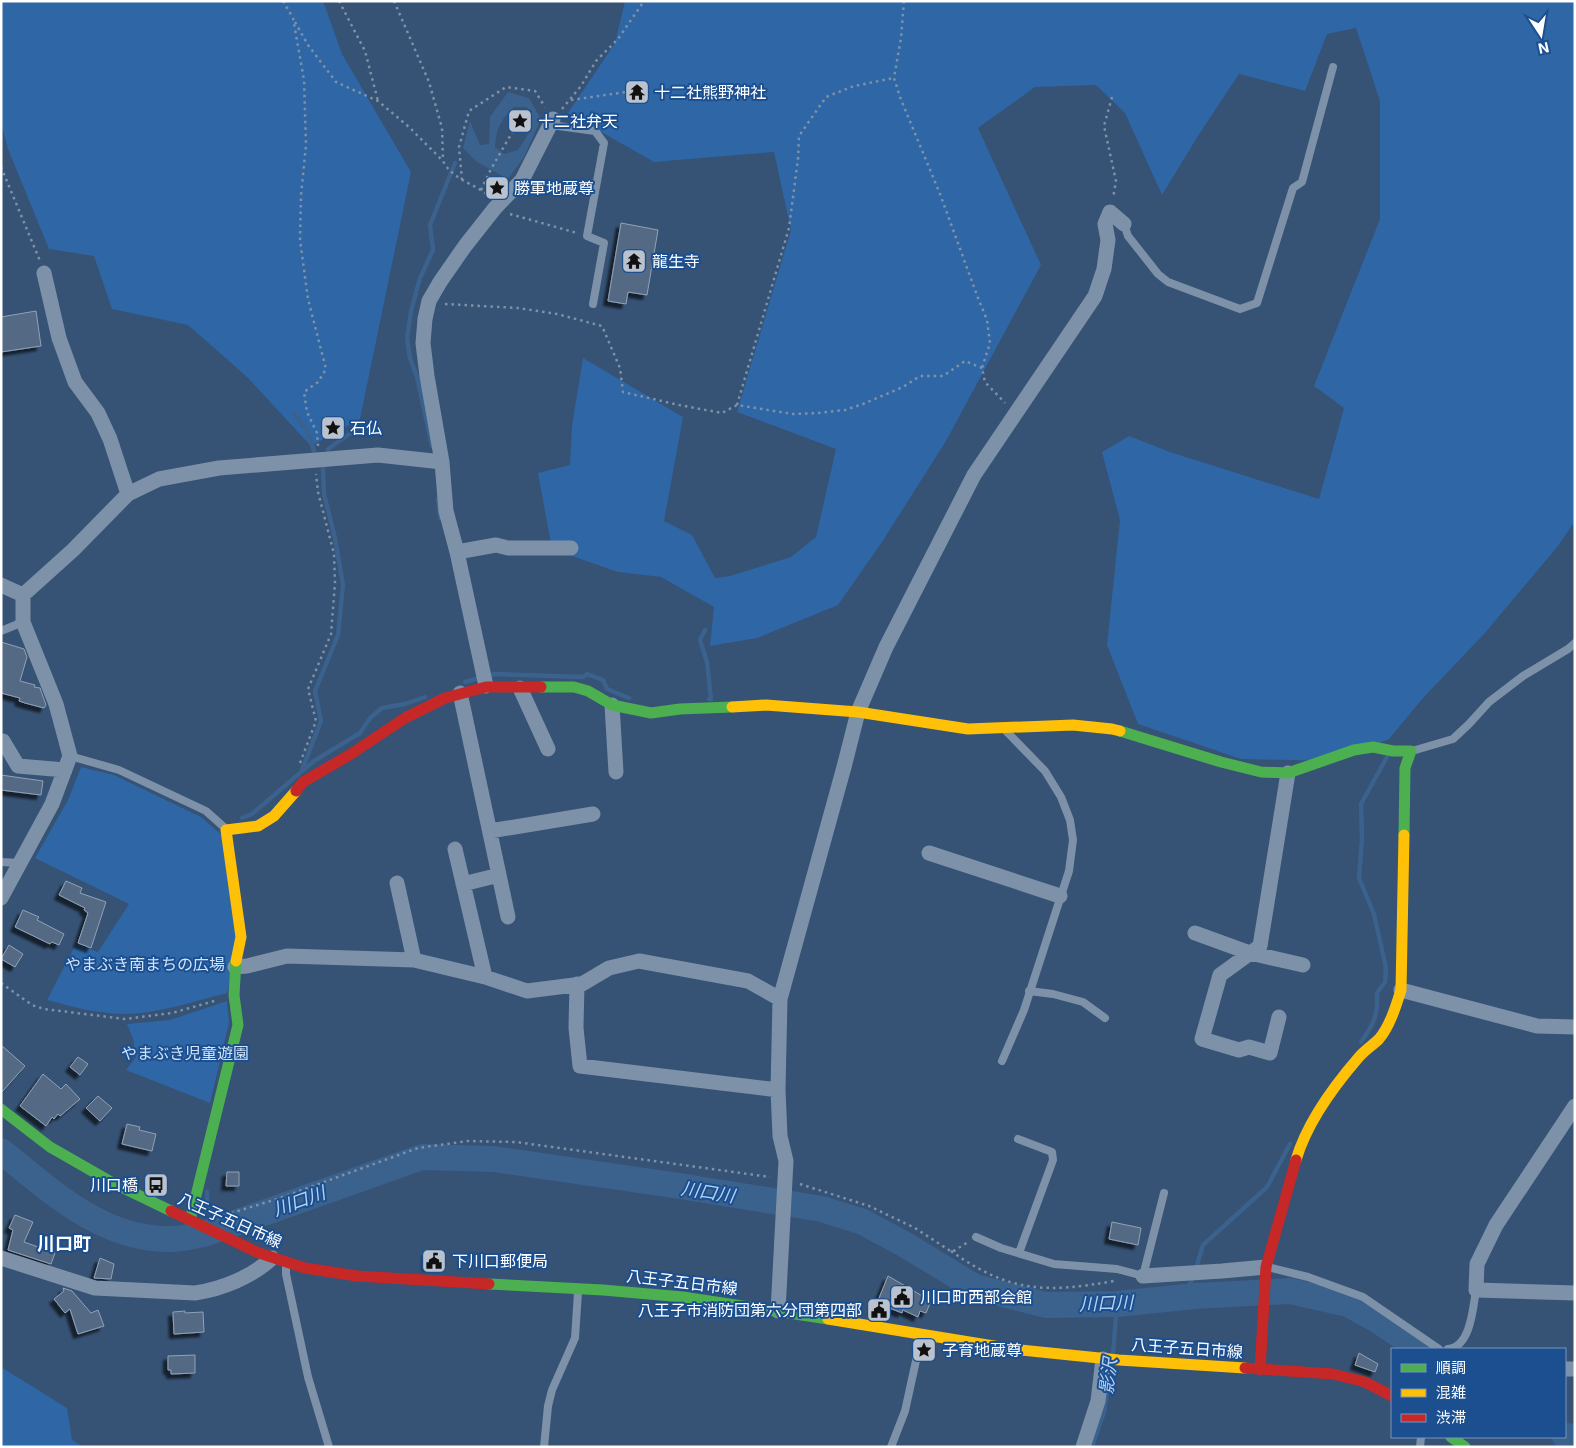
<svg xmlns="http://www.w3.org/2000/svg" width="1576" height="1448" viewBox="0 0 1576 1448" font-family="Inter,'Noto Sans JP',sans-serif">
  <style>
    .green { fill: #2f66a5 }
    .water { fill: #3b618d; fill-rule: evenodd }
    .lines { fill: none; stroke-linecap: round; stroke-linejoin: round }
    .stream { stroke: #3b618d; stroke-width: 4.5 }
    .river { stroke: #3b618d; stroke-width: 26 }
    .building { fill: #526984; stroke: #92a2b6; filter: url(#shadow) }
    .path { stroke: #7d92a8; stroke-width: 2.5; stroke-dasharray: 2.5 4; stroke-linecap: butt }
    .lane { stroke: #7d92a8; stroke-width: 8 }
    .street { stroke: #7d92a8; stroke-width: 15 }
    .fast { stroke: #4caf50; stroke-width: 11 }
    .slow { stroke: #ffc107; stroke-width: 11 }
    .jam { stroke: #c62828; stroke-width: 11 }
    .labels { text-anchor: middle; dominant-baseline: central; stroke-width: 4; stroke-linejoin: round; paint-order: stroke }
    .poi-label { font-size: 16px; fill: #fff; stroke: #1b4f8f; text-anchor: start }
    .park-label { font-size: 16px; fill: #cfe3fa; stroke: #1b4f8f }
    .street-label { font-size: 16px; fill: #fff; stroke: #1b4f8f }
    .water-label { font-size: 18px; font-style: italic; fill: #b5d3f5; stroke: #1b4f8f }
    .neighbourhood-label { font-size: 18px; font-weight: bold; fill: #fff; stroke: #1b4f8f }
  </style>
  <defs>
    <filter id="shadow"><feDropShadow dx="-4.5" dy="4.5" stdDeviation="1" flood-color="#0009"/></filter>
  </defs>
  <rect width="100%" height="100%" fill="#365274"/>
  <path class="green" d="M1 1H323L342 54 411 172 360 419 311 446 246 376 188 325 112 309 94 256 49 249 8 149 1 123Z
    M625 1H1575V521L1558 546 1484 634 1423 698 1389 739 1334 761 1241 759 1138 724 1107 645 1120 520 1102 452 1129 436 1170 452 1319 499 1344 408 1314 386 1380 219V101L1356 28 1327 34 1305 91 1239 74 1198 136 1162 195 1125 113 1096 85 1035 87 978 128 1041 265 946 441 882 542 838 605 757 638 710 646 714 607 661 577 618 572 552 549 538 473 570 465 572 426 583 358 683 417 664 521 692 535 715 578 730 576 791 557 816 537 836 449 737 412 791 230 774 152 654 162 568 113 615 43Z
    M81 767 114 775 201 817 224 837 239 940 227 993C195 1001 160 1013 126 1014 99 1014 73 1007 47 1000L76 944 98 952 129 904 35 858 68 800Z
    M227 1001 229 1023 210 1103 126 1070 136 1057 133 1039 127 1024 170 1020Z
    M1 1367 67 1408 72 1440 84 1447H1Z"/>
  <path class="water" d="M508 92 529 98 541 119 524 157 508 179 477 162 463 148 470 121 480 145 489 144 490 117ZM514 107H526L532 111V128L518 150 504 154 495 147C496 128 501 120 514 107Z"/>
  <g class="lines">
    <path class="stream" d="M294 414 307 430 314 451
      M432 446 417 377 410 358 407 338 411 311 420 278 433 250 430 225 455 163
      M328 449 359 427
      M438 499 440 518
      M705 630 700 640 707 662 711 699H709
      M465 682 495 674 583 677 587 674 603 680 607 689 629 698
      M302 770 321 721 315 691 338 635 343 585 335 538 324 494 323 468
      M242 818 252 814 314 761 360 733 371 717 382 708 405 704 425 697
      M1361 1042C1374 1024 1378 1015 1377 993L1385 982 1386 968 1374 914 1359 878 1362 839 1361 804 1387 757
      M207 1192V1211
      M1197 1265 1203 1245 1267 1187 1290 1144
      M1182 1298 1192 1280
      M1113 1353 1117 1304
      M1092 1447 1104 1412 1111 1366"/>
    <path class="river" d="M1 1151C51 1191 102 1240 170 1239 181 1239 193 1236 204 1234L422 1157 493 1159 680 1186 822 1209 863 1222 902 1243 975 1287 1046 1305 1117 1304 1195 1296 1290 1291 1348 1304 1377 1320 1420 1349
      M1565 1436 1575 1437"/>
  </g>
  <path class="building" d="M621 223 658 230 647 295 628 292 626 304 608 301Z
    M36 311 41 346 1 352V317Z
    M1 642 24 649 27 657 20 681 35 685 34 687 40 688 46 705 44 708 25 703 19 701 20 698 1 693Z
    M1 775 43 781 41 795 1 790Z
    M66 881 82 888 80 893 106 902 91 948 78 943 88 913 84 910 85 908 59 895Z
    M23 910 39 917 37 920 64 934 59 945 52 942 50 944 15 927Z
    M9 945 23 954 15 967 1 959Z
    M1 1045 25 1066 1 1093Z
    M78 1057 88 1064 80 1075 70 1067Z
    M43 1074 61 1089 66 1084 80 1099 60 1116 58 1114 54 1119 52 1117 46 1126 20 1106Z
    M98 1096 112 1108 100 1121 86 1108Z
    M127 1124 140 1127 139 1130 156 1134 152 1151 122 1144Z
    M227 1172H239V1186H226Z
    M15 1215 33 1222 24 1242 55 1253 51 1264 8 1250 13 1230 9 1228Z
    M1112 1222 1141 1228 1138 1245 1109 1239Z
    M427 1252H441V1267L427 1266Z
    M100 1258 114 1264 111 1279 94 1278Z
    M888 1276 931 1301 926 1313 920 1311 918 1317 903 1310 902 1313 877 1303Z
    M63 1288 72 1291 91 1313 98 1310 104 1326 78 1334 70 1309 65 1313 54 1299 64 1291Z
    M185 1311V1313L203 1312 204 1332 174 1334 173 1312Z
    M1359 1353 1378 1364 1375 1372 1355 1365Z
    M195 1355V1373L171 1374V1370H168V1356Z"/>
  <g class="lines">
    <path class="path" d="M283 1 293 18 304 80 306 145 301 195 300 240 308 299 326 369 318 382 304 392 307 412 317 433 318 446
      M339 1 365 51 378 101
      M394 1 429 82 442 128 443 160
      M904 1 901 38 894 78 900 97 940 194 978 298 987 320 990 343 982 368 985 382 1005 403
      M295 22 308 45 336 82 378 101 409 127 443 161C451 178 474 184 488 195
      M1112 97 1104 126 1116 181 1113 198
      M571 100 626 92
      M562 109 581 86 596 61 618 39 644 1
      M1 167 40 261
      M462 180 459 147 469 111 506 87 535 91 545 107
      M481 190 491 169 517 124
      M510 214 577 233
      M445 304 518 308 557 314 602 326 620 368 623 392 679 405 722 413 737 405 793 414 818 413 845 410 863 404 903 387 920 376H943L965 361 982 368
      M737 405 789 228 798 159 799 136 826 97 854 86 894 78
      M300 763 316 721 308 689 331 634 335 583 334 554 318 492 316 474
      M1 983 32 1005 44 1009 125 1019 172 1013 218 1000
      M800 1184 869 1206 915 1228 952 1252 968 1242
      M225 1215 277 1199 418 1148 468 1141 516 1142 770 1177
      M951 1251C1010 1293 1046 1293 1114 1281"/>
    <path class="lane" d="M551 125 595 131 604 143 587 236 604 243 593 304
      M1124 224 1128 236 1158 274 1168 282 1240 309 1257 303 1293 188 1302 182 1333 67
      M1 631 23 622
      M1412 751 1453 739 1469 724 1489 702 1523 676 1568 649 1575 643
      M70 756 119 770 206 811 225 828
      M1 862 20 863
      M1029 991 1053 994 1083 1002 1105 1018
      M1002 1061 1024 1010 1069 871 1073 840 1070 820 1061 797 1045 771 1007 732
      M1018 1139 1052 1152 1053 1160 1019 1253
      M976 1237 1001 1248 1054 1264 1117 1269 1143 1276 1164 1193
      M286 1264V1274L308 1377 329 1447
      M1267 1267 1308 1277 1363 1297 1439 1349
      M1448 1349C1471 1347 1473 1307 1476 1290
      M544 1447 548 1406 552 1390 575 1338 578 1292
      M891 1447 905 1411 921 1338
      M1420 1447 1421 1437"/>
    <path class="street" d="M44 273 59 338 75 382 98 413 110 439 128 494
      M457 552 496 545 508 548H571
      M1 585 23 595
      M486 686 457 552 446 511 442 462 427 376 423 343 425 319 429 301 440 282 465 246 495 208 522 180 553 119
      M520 688 548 749
      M460 693 508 917
      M612 705 616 772
      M1 741H3L18 766 65 770
      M490 831 593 814
      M455 849 485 977
      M929 853 1060 896
      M397 883 414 960
      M463 884 499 875
      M1 898 52 804 70 756 56 704 23 622V595L73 550 128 494 159 479 219 468 378 455 442 462
      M1195 933 1250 953 1303 965
      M235 967 247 966 287 956 414 960 485 977 527 991 582 984 609 968 639 961 748 981 780 999
      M577 984 576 1028 580 1066 778 1090
      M1401 990 1537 1026 1575 1027
      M1279 1017 1270 1053 1249 1047 1239 1050 1202 1039 1220 975 1260 946 1288 773
      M1575 1106 1496 1225 1477 1264 1476 1290 1575 1293
      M1 1258 95 1288 195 1293C222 1289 252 1277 272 1258
      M1143 1276 1222 1271 1266 1267
      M778 1311 786 1161 780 1136 778 1090 780 999 844 767 858 712 886 647 974 475 1095 296 1104 269 1108 240 1105 224 1110 212 1124 224
      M1565 1369H1575
      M1083 1447 1098 1401 1103 1359"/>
    <path class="fast" d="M541 687H574L588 691 612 705 651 713 680 709 732 707
      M1120 731 1221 762 1261 772 1288 773 1354 750 1373 747 1393 751H1411L1405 768 1404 835
      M1 1109 50 1147 113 1183 171 1211
      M190 1220 238 1025 234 995 236 961
      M489 1284 603 1290 683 1297 828 1319
      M1451 1437 1465 1447"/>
    <path class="slow" d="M732 707 766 705 858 712 968 729 1073 725 1112 729 1120 731
      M236 961 241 937 226 830 258 826 274 816 296 791
      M1296 1160C1307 1122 1333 1087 1359 1057 1365 1050 1373 1045 1379 1039 1390 1026 1396 1006 1401 990L1404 835
      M828 1319 1012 1349 1119 1360 1245 1368"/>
    <path class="jam" d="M296 791 303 782 351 754 405 718 445 698 486 687H541
      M171 1211 259 1253 305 1268 357 1276 489 1284
      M1245 1368 1333 1374 1365 1382 1392 1396
      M1260 1370 1266 1267 1296 1160"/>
  </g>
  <defs>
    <symbol id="temple-square" viewBox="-11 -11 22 22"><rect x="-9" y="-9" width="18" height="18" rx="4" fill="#b9c2ce" stroke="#1b4f8f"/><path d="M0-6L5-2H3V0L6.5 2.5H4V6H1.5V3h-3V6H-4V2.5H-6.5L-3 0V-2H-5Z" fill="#111"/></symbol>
    <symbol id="sight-square" viewBox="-11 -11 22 22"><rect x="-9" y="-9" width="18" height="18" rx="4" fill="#b9c2ce" stroke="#1b4f8f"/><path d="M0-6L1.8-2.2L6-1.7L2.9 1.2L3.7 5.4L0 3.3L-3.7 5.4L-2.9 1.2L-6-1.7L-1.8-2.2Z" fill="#111"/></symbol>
    <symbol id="bus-square" viewBox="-11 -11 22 22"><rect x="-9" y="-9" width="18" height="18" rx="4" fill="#b9c2ce" stroke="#1b4f8f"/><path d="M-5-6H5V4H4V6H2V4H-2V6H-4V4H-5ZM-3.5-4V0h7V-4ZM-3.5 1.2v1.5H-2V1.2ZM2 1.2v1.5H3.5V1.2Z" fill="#111"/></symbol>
    <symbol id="civic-square" viewBox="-11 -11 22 22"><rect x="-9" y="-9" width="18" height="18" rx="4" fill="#b9c2ce" stroke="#1b4f8f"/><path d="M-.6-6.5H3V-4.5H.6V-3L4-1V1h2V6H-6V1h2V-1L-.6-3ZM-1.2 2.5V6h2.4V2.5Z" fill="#111"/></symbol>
  </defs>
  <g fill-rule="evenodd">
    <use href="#temple-square" x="623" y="78" width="28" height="28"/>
    <use href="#sight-square" x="506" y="107" width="28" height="28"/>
    <use href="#sight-square" x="483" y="174" width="28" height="28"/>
    <use href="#temple-square" x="620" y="247" width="28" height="28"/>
    <use href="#sight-square" x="319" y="414" width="28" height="28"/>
    <use href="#bus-square" x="142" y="1171" width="28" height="28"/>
    <use href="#civic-square" x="420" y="1247" width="28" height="28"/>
    <use href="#civic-square" x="888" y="1283" width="28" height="28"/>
    <use href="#civic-square" x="865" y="1296" width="28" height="28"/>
    <use href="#sight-square" x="910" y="1336" width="28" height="28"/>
  </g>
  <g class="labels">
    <g class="poi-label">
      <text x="654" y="92">十二社熊野神社</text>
      <text x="538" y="121">十二社弁天</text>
      <text x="514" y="188">勝軍地蔵尊</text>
      <text x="652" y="261">龍生寺</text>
      <text x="350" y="428">石仏</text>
      <text x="138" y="1185" text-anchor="end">川口橋</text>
      <text x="452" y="1261">下川口郵便局</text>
      <text x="920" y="1297">川口町西部会館</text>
      <text x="862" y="1310" text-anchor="end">八王子市消防団第六分団第四部</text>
      <text x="942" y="1350">子育地蔵尊</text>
    </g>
    <g class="park-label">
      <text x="145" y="964">やまぶき南まちの広場</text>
      <text x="185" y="1053">やまぶき児童遊園</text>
    </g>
    <g class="street-label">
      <text transform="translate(230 1220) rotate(24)">八王子五日市線</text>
      <text transform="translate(682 1282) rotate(7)">八王子五日市線</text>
      <text transform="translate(1187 1348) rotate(4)">八王子五日市線</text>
    </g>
    <g class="water-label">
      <text transform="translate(708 1192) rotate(9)">川口川</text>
      <text transform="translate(299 1201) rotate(-20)">川口川</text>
      <text transform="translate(1106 1303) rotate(-2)">川口川</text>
      <text transform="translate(1108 1376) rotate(-83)">影沢</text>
    </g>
    <g class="neighbourhood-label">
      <text x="64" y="1243">川口町</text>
    </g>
  </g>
  <rect width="1576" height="1448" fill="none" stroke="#ffffff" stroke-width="5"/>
  <rect x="1391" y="1348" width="175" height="90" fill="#1b4f8f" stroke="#7695bc"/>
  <rect x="1401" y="1364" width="25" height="8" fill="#4caf50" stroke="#7695bc"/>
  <text x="1436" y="1373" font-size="15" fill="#ffffff">順調</text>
  <rect x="1401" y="1389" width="25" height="8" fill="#ffc107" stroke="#7695bc"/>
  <text x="1436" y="1398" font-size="15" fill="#ffffff">混雑</text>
  <rect x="1401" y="1414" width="25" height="8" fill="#c62828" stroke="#7695bc"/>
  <text x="1436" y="1423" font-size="15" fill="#ffffff">渋滞</text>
  <g transform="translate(1541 35) rotate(168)" stroke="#1b4f8f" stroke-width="4" paint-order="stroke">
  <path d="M0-4L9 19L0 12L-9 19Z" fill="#ffffff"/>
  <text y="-8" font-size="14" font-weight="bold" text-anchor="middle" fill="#ffffff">N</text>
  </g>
</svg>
